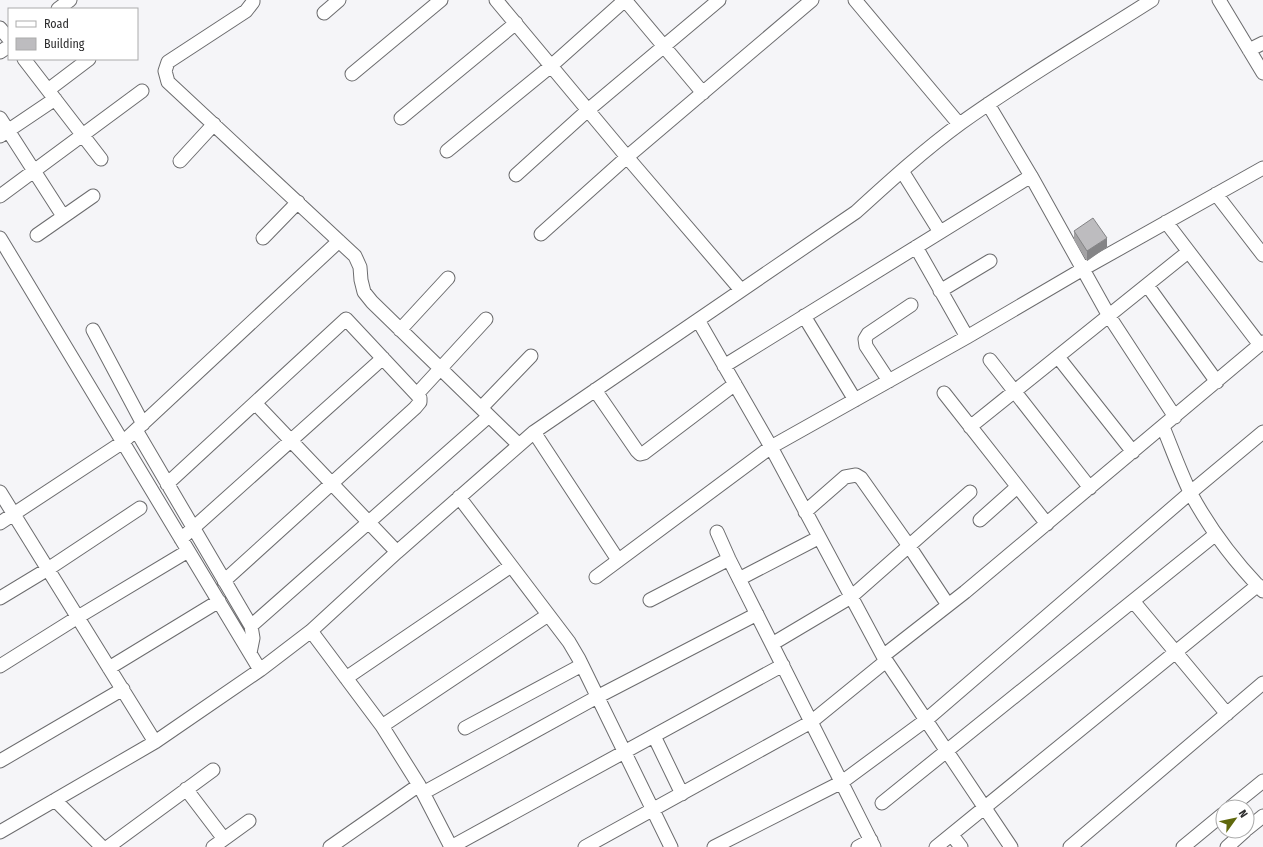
<svg xmlns="http://www.w3.org/2000/svg" width="1263" height="847" viewBox="0 0 1263 847" font-family="'Fira Sans Condensed',sans-serif">
  <style>
    .lines { fill: none; stroke-linecap: round; stroke-linejoin: round }
    .minor-casing { stroke: #6c6c6e; stroke-width: 15 }
    .minor { stroke: #fff; stroke-width: 13 }
    .wall { fill: #a3a2a4 }
    .shaded-wall { fill: #848486 }
    .building { fill: #bdbcbf; stroke: #848486 }
  </style>
  <rect width="100%" height="100%" fill="#f5f5f8"/>
  <g class="lines">
    <defs>
      <path id="minor" d="M253 0V2L246 11 168 62 165 71 168 82 355 256 360 267 361 280 364 292 372 302 518 444
        M496 0 627 157 741 290
        M625 0 703 93
        M855 0 959 124
        M1219 0 1263 73
        M58 9 70 0
        M324 13 339 0
        M0 28 9 39
        M1249 50 1263 43
        M0 52 9 46
        M24 59 101 159
        M352 74 441 0
        M48 90 89 59
        M988 104 1031 176 1109 316 1175 417
        M0 118 63 216
        M401 118 516 23
        M0 136 55 99
        M447 151 551 66 625 0
        M180 161 214 124
        M902 171 940 232
        M516 175 588 110 719 0
        M1216 194 1263 255
        M0 196 142 91
        M1166 222 1260 345
        M541 234 627 157 812 0
        M37 235 93 196
        M0 238 260 670
        M263 238 298 202
        M916 247 967 337
        M1147 285 1217 382
        M940 291 990 261
        M804 316 855 400
        M698 320 771 447 883 656 1011 847
        M93 330 143 424
        M400 330 448 278
        M1058 357 1133 452
        M990 360 1090 488
        M724 366 1031 176
        M889 381 866 346 865 339 868 334 911 305
        M595 390 637 451 640 454 644 453 735 384
        M944 393 1047 524
        M417 394 486 319
        M255 403 397 552
        M481 408 531 356
        M970 427 1188 252
        M1163 427C1172 449 1180 471 1190 492 1209 528 1235 562 1263 591
        M136 430 251 626 253 638 250 653
        M534 432 618 560
        M167 484 346 319 420 398V402L415 408 224 581
        M0 492 155 742
        M459 497 569 642 579 659 671 847
        M805 512 845 477 856 475 861 478 909 546 948 605
        M980 520 1017 487
        M0 523 123 442 339 241
        M717 532 729 559 874 847
        M181 539 383 358
        M596 577 771 447 967 337 1083 269 1263 168
        M739 579 818 538
        M0 598 48 569 140 508
        M650 600 729 559
        M1133 601 1227 714
        M251 626 489 416
        M311 631 382 726 419 785 451 847
        M772 644 851 597 970 492
        M883 656 965 592 1263 342
        M0 666 78 617 188 551
        M109 668 219 601
        M346 678 511 566
        M382 726 548 615
        M465 728 582 665
        M654 736 682 794
        M0 761 123 689
        M186 789 224 839
        M423 793 597 697 757 614
        M55 800 102 847
        M882 803 1216 534
        M1231 807 1263 781
        M1247 829 1263 816
        M0 832 155 742 260 670 311 631 397 552 534 432 856 212C890 181 924 150 961 123 1022 79 1088 41 1152 0
        M952 835 961 847
        M108 847 213 770
        M213 847 249 821
        M330 847 419 785
        M451 847 783 665
        M585 847 811 722 886 661
        M714 847 842 782 926 720 1191 492 1263 432
        M858 847 871 840
        M936 847 1258 585
        M1070 847 1263 683
        M1183 847 1223 814
        M1227 847 1245 831"/>
    </defs>
    <use href="#minor" class="minor-casing"/>
    <use href="#minor" class="minor"/>
  </g>
  <path class="wall" d="M1074 231 1107 247 1087 261 1074 240Z"/>
  <path class="shaded-wall" d="M1107 238V247L1087 261V251Z"/>
  <path class="building" d="M1093 218 1107 238 1087 251 1074 231Z"/>
  <rect x="8" y="8" width="130" height="52" fill="#ffffff" stroke="#ababab"/>
  <rect x="16" y="21" width="20" height="6" fill="#ffffff" stroke="#ababab"/>
  <text x="44" y="28" font-size="12" fill="#2d2d2e">Road</text>
  <rect x="16" y="38" width="20" height="12" fill="#bdbcbf" stroke="#ababab"/>
  <text x="44" y="48" font-size="12" fill="#2d2d2e">Building</text>
  <g transform="translate(1235 819) rotate(57)"><circle r="19" fill="#ffffff" stroke="#ababab"/>
  <path d="M0-3L7 15L0 10L-7 15Z" fill="#5f680c"/>
  <text y="-6" font-size="11" font-weight="bold" text-anchor="middle" fill="#2d2d2e">N</text>
  </g>
</svg>
